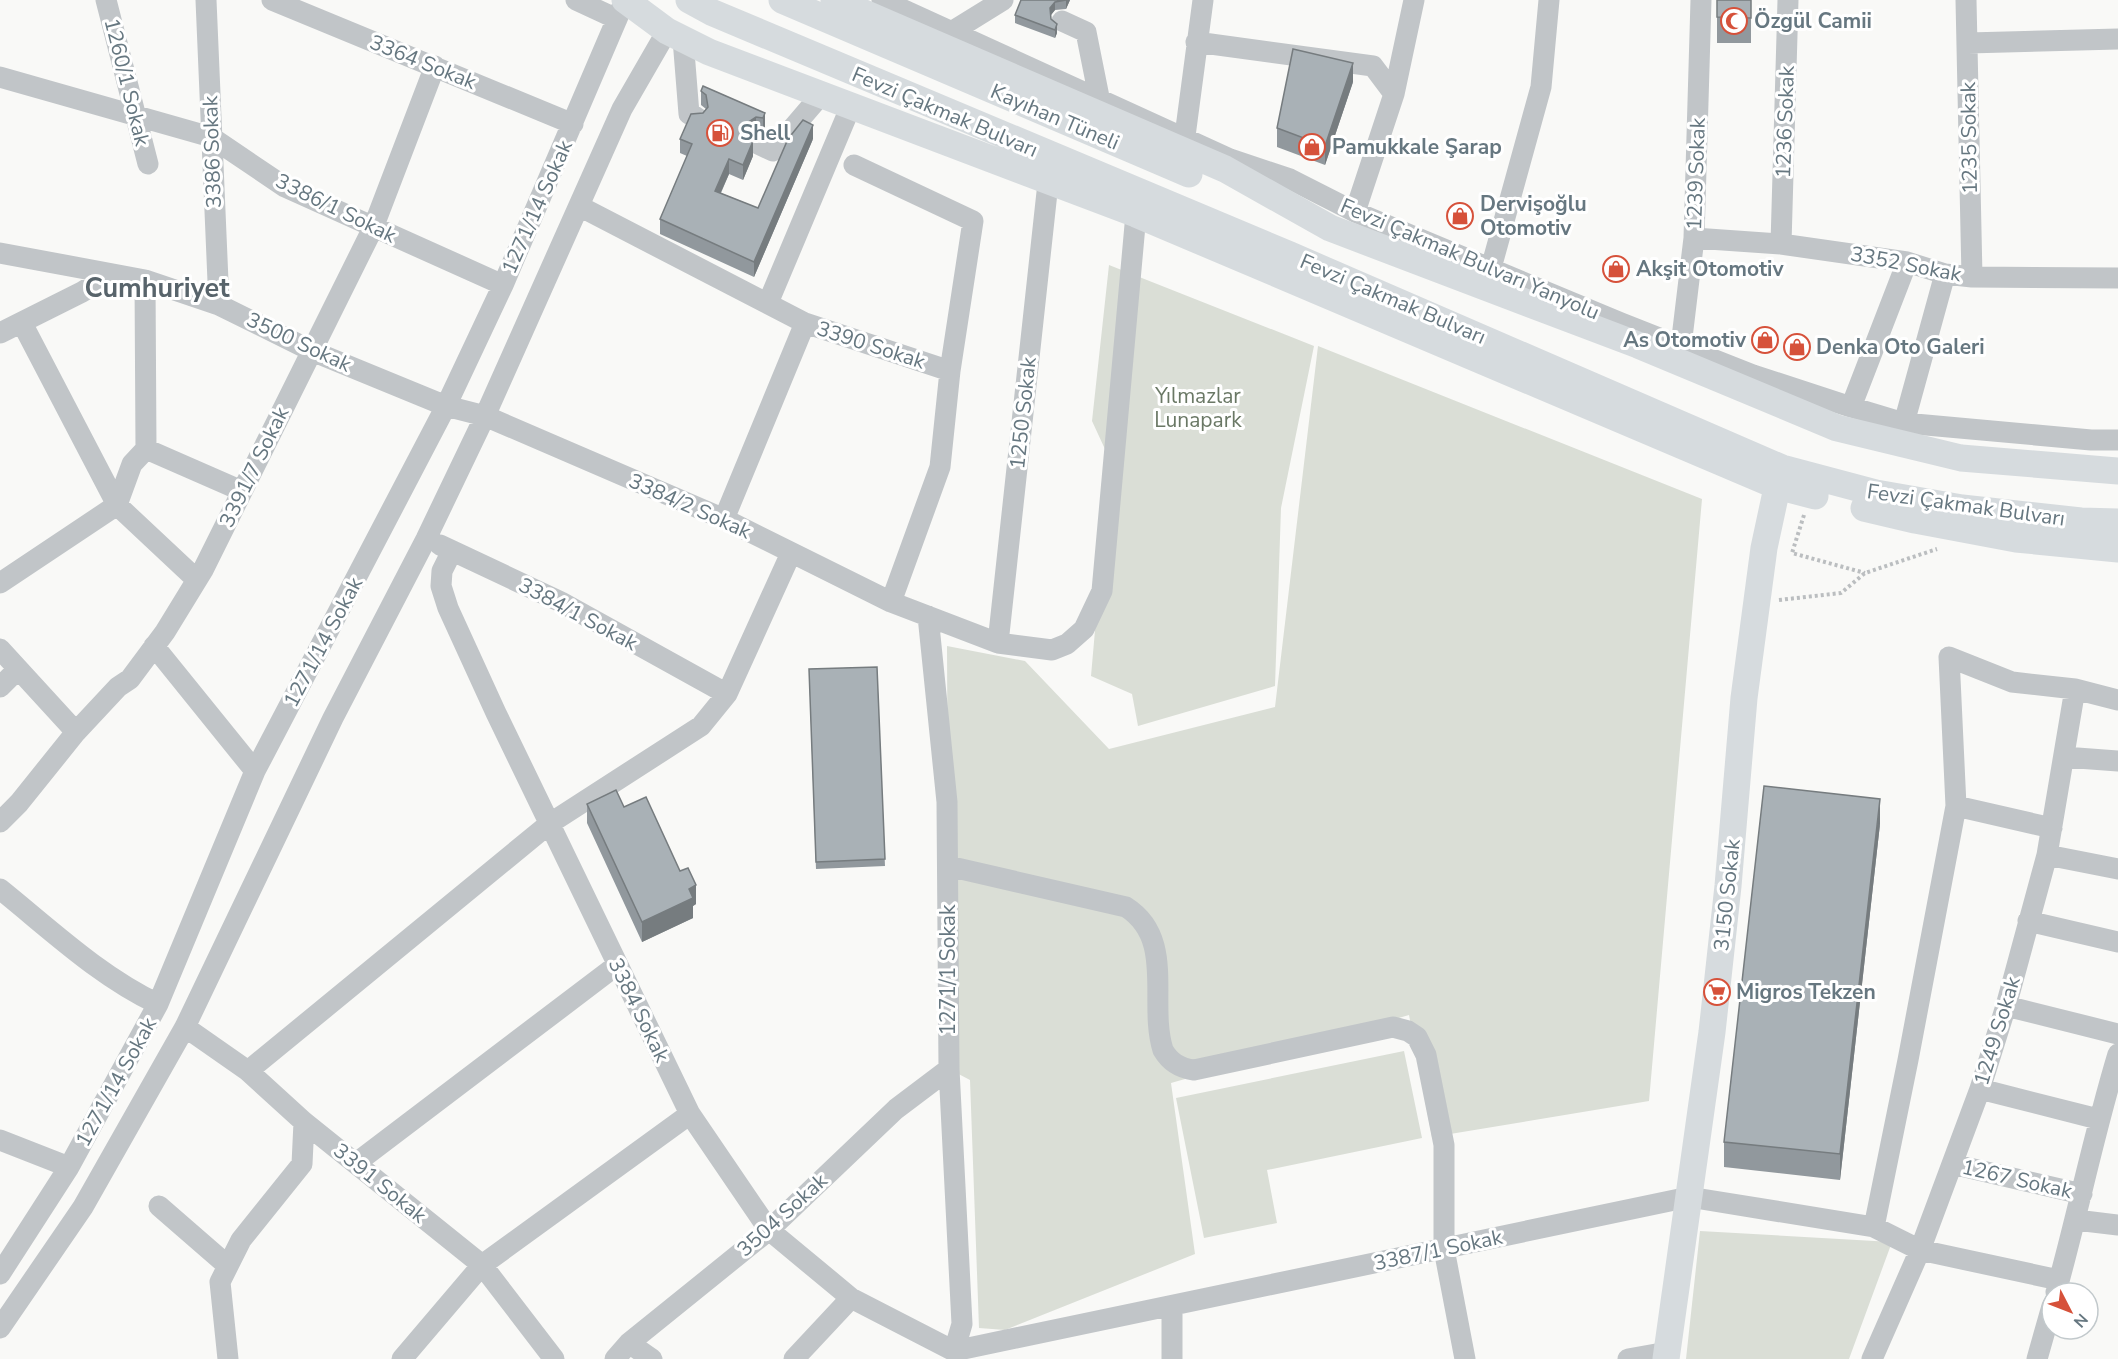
<svg xmlns="http://www.w3.org/2000/svg" width="2118" height="1359" viewBox="0 0 2118 1359" font-family="'Nunito Sans',sans-serif">
  <style>
    .green { fill: #daded6 }
    .lines { fill: none; stroke-linecap: round; stroke-linejoin: round }
    .path { stroke: #bbbec0; stroke-width: 4; stroke-dasharray: 3 3; stroke-linecap: butt }
    .minor { stroke: #c1c5c8; stroke-width: 21 }
    .major { stroke: #d6dbde; stroke-width: 27 }
    .wall { fill: #91989d }
    .shaded-wall { fill: #767c7f }
    .building { fill: #a9b1b6; stroke: #767c7f; stroke-width: 1.5 }
    .labels { text-anchor: middle; dominant-baseline: central; stroke-width: 6; stroke-linejoin: round; paint-order: stroke }
    .poi-label { font-size: 21px; font-weight: bold; fill: #667780; stroke: #fff; text-anchor: start }
    .street-label { font-size: 21px; fill: #667780; stroke: #fff }
    .park-label { font-size: 21px; fill: #6a7865; stroke: #fff }
    .district-label { font-size: 27px; font-weight: bold; fill: #58646b; stroke: #fff }
  </style>
  <rect width="100%" height="100%" fill="#f9f9f7"/>
  <path class="green" d="M1109 265 1314 346 1281 508 1275 686 1138 726 1132 694 1091 676 1110 460 1092 421Z
    M1318 346 1702 499 1649 1101 1432 1137 1409 1015 1171 1083 1195 1254 1005 1330 979 1328 970 1080 949 1069 947 646 1025 661 1109 749 1275 707Z
    M1404 1051 1422 1138 1267 1170 1277 1223 1204 1238 1176 1098Z
    M1700 1231 1892 1242 1849 1359H1686Z"/>
  <g class="lines">
    <path class="path" d="M1804 515 1792 553 1865 573
      M1779 600 1841 593 1865 573 1937 549"/>
    <path class="minor" d="M106 0 148 164
      M206 0 219 305
      M272 0 573 124
      M576 0 617 19
      M882 0 1230 159 1290 179 1355 212 1621 323 1753 375 1851 407 1904 423 2091 440H2118
      M1966 0 1972 277
      M1062 21 1086 32 1099 97
      M953 31 1003 0
      M683 39 689 114 696 117
      M1196 42 1373 66 1394 94
      M1968 43 2118 39
      M0 77 211 137 285 187 503 285
      M1185 136 1203 0
      M758 144 773 151 820 96
      M854 165 973 221 950 371
      M579 206 805 323 950 371 940 467 891 602
      M1355 212 1394 94 1414 0
      M1694 238 1781 244 1907 262 1945 274 1972 277 2118 278
      M1781 244 1788 0
      M0 253 145 280 219 305 312 351 446 406 485 416 724 519 891 602 998 643 1052 650 1067 644 1084 629 1102 591 1136 214
      M1491 268 1541 87 1549 0
      M145 280 146 449 132 464 117 505 197 580
      M768 303 850 108
      M0 333 82 292 111 274
      M1681 346 1694 238 1701 0
      M1851 407 1907 262
      M1904 423 1945 274
      M146 449 242 491
      M724 519 805 323
      M440 545 561 602 727 694
      M452 551 442 571 441 586 448 608 496 713 690 1114 769 1230 851 1298 954 1351 962 1324 949 1069 947 802 928 616
      M0 583 117 505 22 323
      M998 643 1048 183
      M154 646 255 771
      M0 649 76 732
      M1949 657 2012 682 2075 689 2118 700
      M0 687 17 670
      M2064 757 2118 761
      M1956 806 2052 828
      M0 822 19 803 76 732 118 687 130 679 165 632 203 570 373 228 435 66
      M2047 855 2118 869
      M948 866 1126 907C1176 939 1148 1002 1163 1050 1170 1062 1179 1068 1194 1070L1393 1027 1408 1031 1417 1037 1426 1055 1444 1145V1249L1465 1359
      M0 889C51 930 99 976 158 1004
      M2028 921 2118 942
      M2006 1006 2118 1034
      M185 1027 248 1071 304 1122 482 1265 554 1359
      M248 1071 549 824 701 726 727 694 791 553
      M1980 1089 2098 1119
      M0 1140 69 1167
      M356 1163 617 965
      M1952 1164 2082 1194
      M159 1206 228 1266
      M2076 1220 2118 1225
      M1874 1227 1908 1060 1956 806 1949 657
      M0 1274 69 1167 158 1004 255 771 446 406 503 285 625 0
      M2056 1292C2078 1213 2094 1133 2118 1054
      M1172 1307V1359
      M0 1328 83 1207 185 1027 333 718 426 539 485 416 622 109 667 31
      M629 1343 652 1359
      M954 1351 1689 1197 1874 1227 1920 1250 2059 1280
      M228 1359 220 1282 241 1240 302 1164 304 1122
      M402 1359 482 1265 690 1114
      M615 1359 629 1343 769 1230 896 1109 949 1069
      M794 1359 851 1298
      M1628 1359 1667 1352
      M1872 1359 1920 1250 1980 1089 2006 1006 2047 855 2075 689
      M2037 1359 2052 1306"/>
    <path class="major" d="M625 0 667 31 709 52 1136 214 1777 486 1815 496
      M689 0 711 12 1290 255 1782 468 1876 493 1962 508 2081 521 2118 522
      M782 0 1189 174
      M834 0 1225 169 1330 228 1638 345 1837 428 1961 458 2118 471
      M1864 508 1915 520
      M1902 511 1915 520 2016 539 2118 549
      M1666 1359 1712 1032 1728 886 1744 698 1764 548 1781 469"/>
  </g>
  <path class="wall" d="M1021 0H1070L1066 9 1055 10 1051 15V19L1057 33 1055 38 1015 23V15Z
    M1717 0H1751V43H1717Z
    M1353 82 1325 165 1277 147V128Z
    M701 91 765 113V127L763 132 756 131 749 136 753 156 743 180 729 174 721 193 758 208 813 139 754 277 660 234V219L687 156 680 153V139L706 109 701 105Z
    M877 667 885 866 816 869 809 669Z
    M587 804 624 807 696 904 693 906V918L642 942 587 823Z
    M1880 824 1840 1180 1724 1167V1142Z"/>
  <path class="shaded-wall" d="M1066 0H1070L1066 9Z
    M1055 2V10L1050 16V8Z
    M1057 24V33L1055 38V30Z
    M1353 63V82L1325 165V146Z
    M765 113V127L763 132V118Z
    M756 117V131L747 138 745 131 747 123Z
    M813 125V139L754 277V262Z
    M753 141V156L743 180V165Z
    M729 159V174L715 205V191Z
    M1880 799V824L1840 1180V1154Z
    M696 885V904L693 906V918L642 942V922L689 889Z"/>
  <path class="building" d="M1021 0H1066L1055 2 1050 8 1051 19 1057 24 1055 30 1015 15Z
    M1717 0H1751V18L1717 17Z
    M1293 49 1353 63 1325 146 1277 128Z
    M703 86 765 113 763 118 756 117 747 123 745 131 753 141 743 165 729 159 715 191 758 208 788 139 803 120 813 125 754 262 660 219 692 144 680 139 691 114 703 113 708 107 706 95 701 91Z
    M877 667 885 859 816 862 809 669Z
    M1764 786 1880 799 1840 1154 1724 1142Z
    M616 790 624 807 646 797 680 871 688 868 696 885 689 889 693 898 642 922 587 804Z"/>
  <defs>
    <symbol id="mosque-ring" viewBox="-11 -11 22 22"><circle r="9.5" fill="#fff" stroke="#d6513a" stroke-width="1.5"/><path d="M3.5-4.9A6 6 0 1 0 3.5 4.9A5 5 0 1 1 3.5-4.9Z" fill="#d6513a"/></symbol>
    <symbol id="fuel-ring" viewBox="-11 -11 22 22"><circle r="9.5" fill="#fff" stroke="#d6513a" stroke-width="1.5"/><path d="M-5.5-6h7V0h2V4h1.3V-2.5L3-4.5l.8-.8L6-3V5H2.5V1h-1V6h-7ZM-4.2-4.7v3.2H.2V-4.7Z" fill="#d6513a"/></symbol>
    <symbol id="shop-ring" viewBox="-11 -11 22 22"><circle r="9.5" fill="#fff" stroke="#d6513a" stroke-width="1.5"/><path d="M-5-2.5h2.3a2.7 3.5 0 0 1 5.4 0H5L5.5 6h-11ZM-1.5-2.5h3a1.5 2.3 0 0 0-3 0Z" fill="#d6513a"/></symbol>
    <symbol id="supermarket-ring" viewBox="-11 -11 22 22"><circle r="9.5" fill="#fff" stroke="#d6513a" stroke-width="1.5"/><path d="M-6-5.5h2.5l.6 2H6L4.5 2H-2.5L-4.4-4H-6ZM-1.5 3.2a1.3 1.3 0 1 0 .1 0ZM3 3.2a1.3 1.3 0 1 0 .1 0Z" fill="#d6513a"/></symbol>
  </defs>
  <g fill-rule="evenodd">
    <use href="#mosque-ring" x="1719" y="6" width="30" height="30"/>
    <use href="#fuel-ring" x="705" y="118" width="30" height="30"/>
    <use href="#shop-ring" x="1297" y="132" width="30" height="30"/>
    <use href="#shop-ring" x="1445" y="201" width="30" height="30"/>
    <use href="#shop-ring" x="1601" y="254" width="30" height="30"/>
    <use href="#shop-ring" x="1750" y="325" width="30" height="30"/>
    <use href="#shop-ring" x="1782" y="332" width="30" height="30"/>
    <use href="#supermarket-ring" x="1702" y="977" width="30" height="30"/>
  </g>
  <g class="labels">
    <g class="poi-label">
      <text x="1754" y="21">Özgül Camii</text>
      <text x="740" y="133">Shell</text>
      <text x="1332" y="147">Pamukkale Şarap</text>
      <text x="1480" y="204">Dervişoğlu<tspan x="1480" dy="24">Otomotiv</tspan></text>
      <text x="1636" y="269">Akşit Otomotiv</text>
      <text x="1746" y="340" text-anchor="end">As Otomotiv</text>
      <text x="1816" y="347">Denka Oto Galeri</text>
      <text x="1736" y="992">Migros Tekzen</text>
    </g>
    <g class="street-label">
      <text transform="translate(423 62) rotate(22)">3364 Sokak</text>
      <text transform="translate(127 82) rotate(76)">1260/1 Sokak</text>
      <text transform="translate(945 112) rotate(23)">Fevzi Çakmak Bulvarı</text>
      <text transform="translate(1055 117) rotate(23)">Kayıhan Tüneli</text>
      <text transform="translate(1785 122) rotate(-88)">1236 Sokak</text>
      <text transform="translate(1969 138) rotate(-91)">1235 Sokak</text>
      <text transform="translate(212 152) rotate(-92)">3386 Sokak</text>
      <text transform="translate(1696 174) rotate(-88)">1239 Sokak</text>
      <text transform="translate(537 207) rotate(-66)">1271/14 Sokak</text>
      <text transform="translate(336 208) rotate(26)">3386/1 Sokak</text>
      <text transform="translate(1470 259) rotate(23)">Fevzi Çakmak Bulvarı Yanyolu</text>
      <text transform="translate(1906 264) rotate(11)">3352 Sokak</text>
      <text transform="translate(1393 299) rotate(23)">Fevzi Çakmak Bulvarı</text>
      <text transform="translate(299 342) rotate(25)">3500 Sokak</text>
      <text transform="translate(871 345) rotate(18)">3390 Sokak</text>
      <text transform="translate(1023 413) rotate(-84)">1250 Sokak</text>
      <text transform="translate(254 467) rotate(-64)">3391/7 Sokak</text>
      <text transform="translate(1966 505) rotate(8)">Fevzi Çakmak Bulvarı</text>
      <text transform="translate(690 506) rotate(24)">3384/2 Sokak</text>
      <text transform="translate(578 614) rotate(28)">3384/1 Sokak</text>
      <text transform="translate(323 642) rotate(-62)">1271/14 Sokak</text>
      <text transform="translate(1727 895) rotate(-84)">3150 Sokak</text>
      <text transform="translate(948 970) rotate(-90)">1271/1 Sokak</text>
      <text transform="translate(639 1010) rotate(64)">3384 Sokak</text>
      <text transform="translate(1997 1031) rotate(-73)">1249 Sokak</text>
      <text transform="translate(116 1082) rotate(-61)">1271/14 Sokak</text>
      <text transform="translate(2017 1179) rotate(13)">1267 Sokak</text>
      <text transform="translate(380 1183) rotate(39)">3391 Sokak</text>
      <text transform="translate(782 1215) rotate(-42)">3504 Sokak</text>
      <text transform="translate(1438 1250) rotate(-12)">3387/1 Sokak</text>
    </g>
    <g class="park-label">
      <text x="1198" y="396">Yılmazlar<tspan x="1198" dy="24">Lunapark</tspan></text>
    </g>
    <g class="district-label">
      <text x="157" y="288">Cumhuriyet</text>
    </g>
  </g>
  <g transform="translate(2070 1311) rotate(132)"><circle r="28" fill="#ffffff" stroke="#c2c9cc" stroke-width="1.5"/>
  <path d="M0-4.5L10 22L0 15L-10 22Z" fill="#d6513a"/>
  <text y="-9" font-size="16" font-weight="bold" text-anchor="middle" fill="#667780">N</text>
  </g>
</svg>
